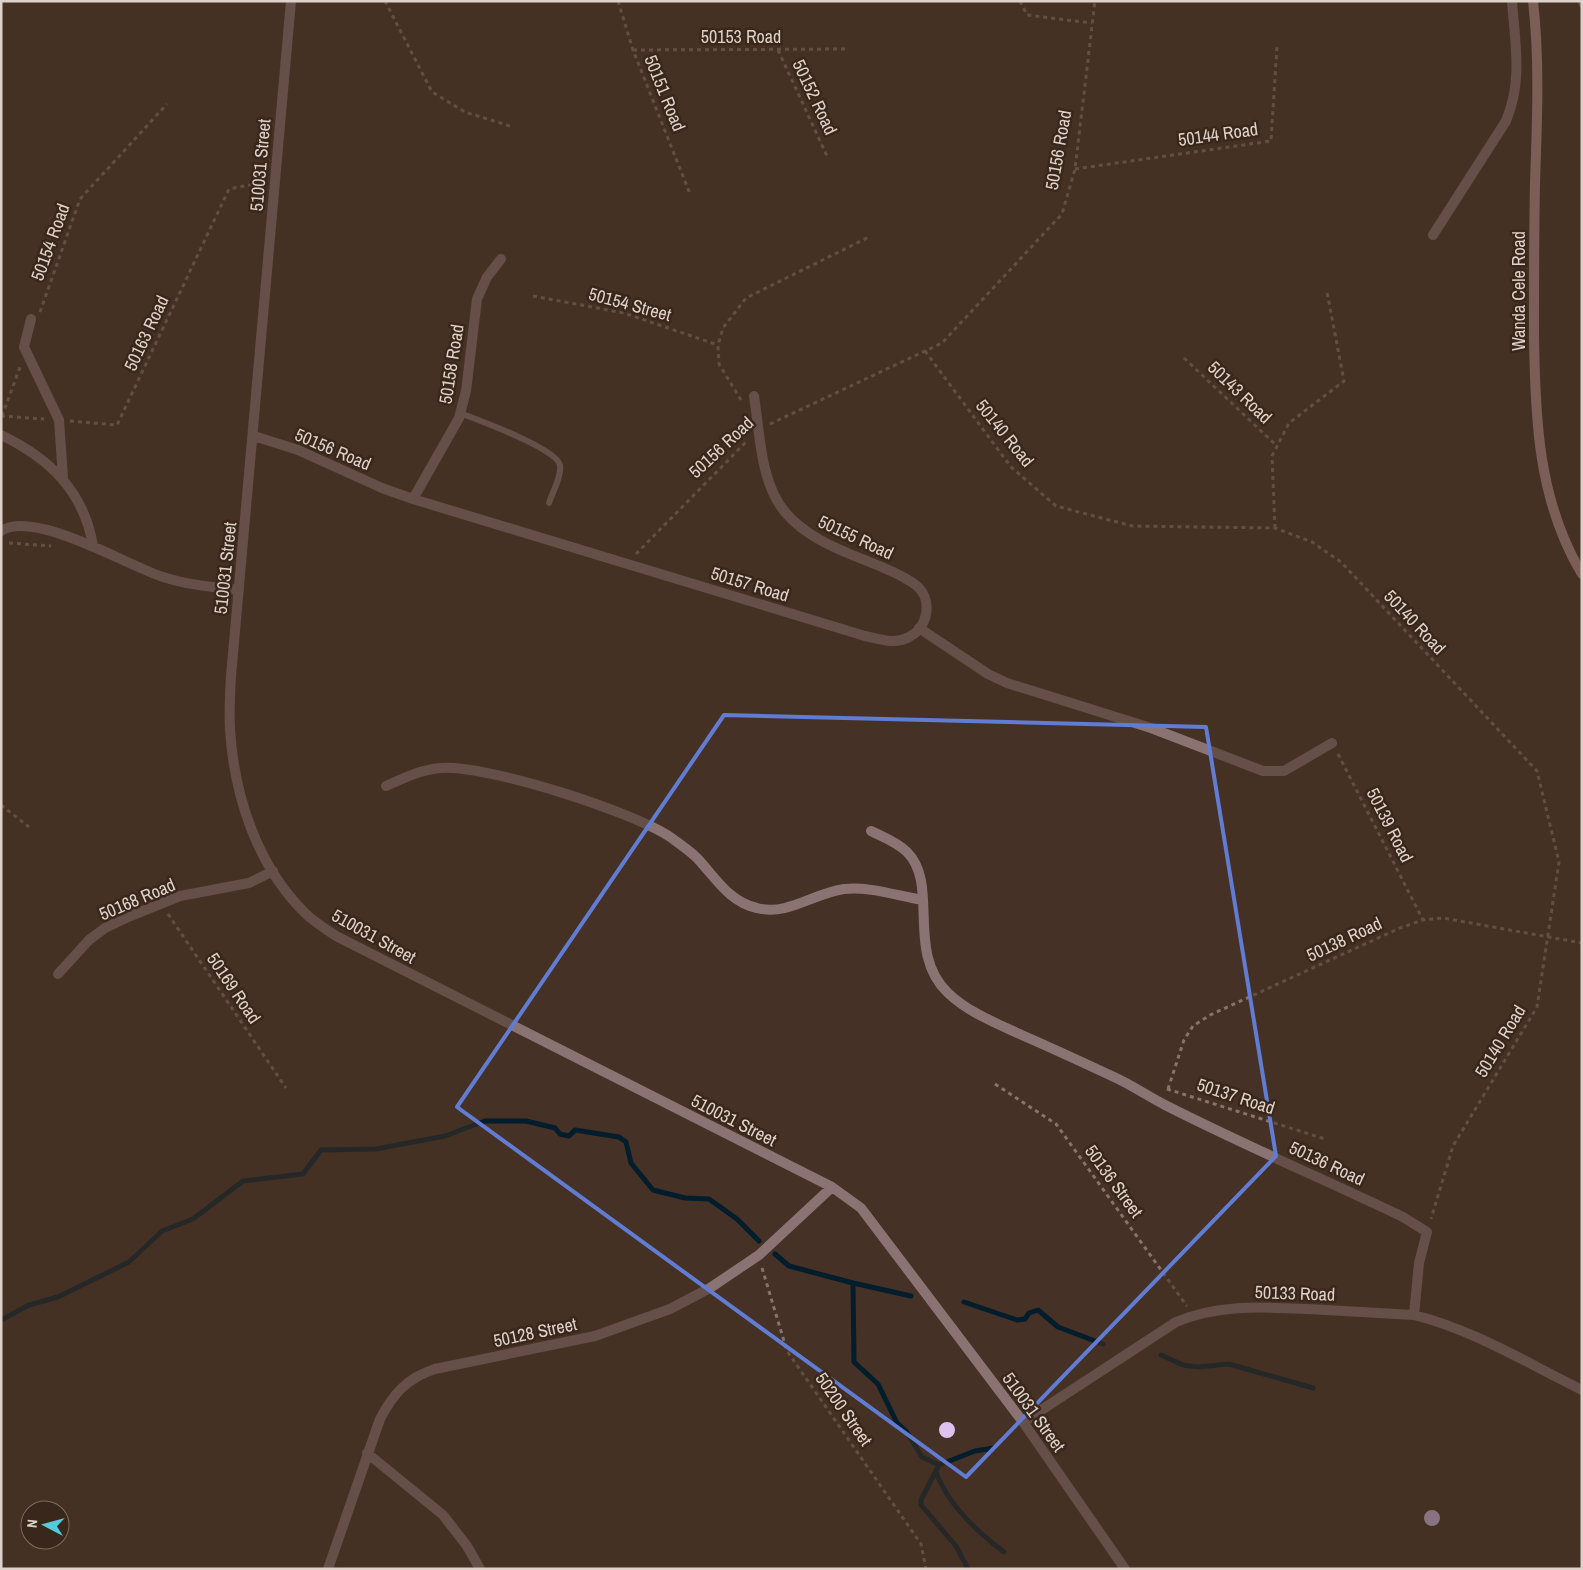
<svg xmlns="http://www.w3.org/2000/svg" width="1583" height="1570" viewBox="0 0 1583 1570" font-family="'Archivo Narrow',sans-serif">
  <style>
    .lines { fill: none; stroke-linecap: round; stroke-linejoin: round }
    .stream { stroke: #021d2b; stroke-width: 5 }
    .building { fill: #dcc1f1 }
    .path { stroke: #85746a; stroke-width: 3; stroke-dasharray: 4 4; stroke-linecap: butt }
    .lane { stroke: #8c7373; stroke-width: 6 }
    .street { stroke: #8c7373; stroke-width: 10 }
    .secondary { stroke: #bd9595; stroke-width: 10 }
    .marked { fill: none; stroke: #617cd3; stroke-width: 4; stroke-linejoin: round }
    .labels { text-anchor: middle; dominant-baseline: central; stroke-width: 5; stroke-linejoin: round; paint-order: stroke }
    .street-label { font-size: 18px; fill: #dfd2ca; stroke: #3a271b }
  </style>
  <rect width="100%" height="100%" fill="#453125"/>
  <g class="lines">
    <path class="stream" d="M775 1254 789 1266 853 1283 911 1296
      M853 1283 854 1362 878 1384 897 1423 906 1431 922 1457 939 1465 975 1451 994 1448
      M964 1302 1017 1320 1025 1319 1029 1313 1038 1310 1058 1327 1103 1344
      M1 1320 29 1305 58 1297 129 1262 162 1231 193 1219 243 1181 303 1174 321 1150 376 1149 445 1136 485 1121H526L555 1128 560 1134 569 1136 575 1130 619 1137 626 1142 631 1163 653 1190 685 1198 709 1199 737 1219 759 1241
      M1161 1355 1183 1365 1198 1367 1229 1364 1313 1388
      M939 1465 921 1500V1505L956 1546 968 1569
      M936 1472C948 1505 976 1531 1004 1552"/>
  </g>
  <path class="building" d="M939 1430a8 8 0 1 1 16 0a8 8 0 1 1-16 0Z
    M1424 1518a8 8 0 1 1 16 0a8 8 0 1 1-16 0Z"/>
  <g class="lines">
    <path class="path" d="M385 1 432 92 465 112 513 127
      M618 1 633 50 690 194
      M1020 1 1027 15 1092 23
      M633 50 849 49
      M778 50 827 156
      M1075 169 1271 141 1277 46
      M533 296 624 313 718 345
      M40 312 80 199 167 104
      M925 351 1011 467 1056 506 1132 526 1275 528 1312 542 1341 562 1537 771 1559 862 1537 1007 1453 1146 1431 1219
      M1184 358 1277 446
      M741 400 719 364 718 345 723 328 746 298 869 237
      M1 416 44 419
      M2 416 20 367
      M70 421 117 425 229 189 264 182
      M770 424 942 343 1062 214 1075 169 1095 1
      M1275 528 1272 456 1289 423 1344 381 1327 292
      M9 543 51 546
      M636 554 747 441
      M1338 754 1423 920
      M1 805 29 827
      M168 914 286 1088
      M995 1084 1056 1124 1187 1306
      M1167 1089 1325 1139
      M1168 1089 1184 1040 1193 1026 1210 1015 1400 928 1423 920 1443 918 1582 943
      M762 1268 787 1351 921 1544 926 1569"/>
    <path class="lane" d="M1581 1 1582 5
      M460 413C478 420 556 448 560 465 562 476 552 493 549 503"/>
    <path class="street" d="M291 1 231 676C230 693 229 712 230 729 234 795 257 866 305 913 314 922 326 929 336 936L832 1187 861 1208 1023 1422 1125 1569
      M1433 235 1506 121C1523 80 1515 44 1512 1
      M31 319 24 347 59 420 63 478
      M1 435C49 458 84 491 93 546
      M254 436 298 450 382 488 413 499 865 636C880 639 894 645 909 637 928 628 933 600 917 586 905 576 891 571 877 565 845 552 807 539 785 512 760 482 760 433 754 396
      M413 499 459 418 466 391 477 299 487 277 501 259
      M1 531C34 509 128 566 163 577 188 585 213 587 239 590
      M919 628 988 674 1007 683 1151 728 1263 771H1284L1332 743
      M386 786C404 778 420 770 440 768 485 764 636 812 673 839 681 845 690 851 697 858 715 877 729 902 757 908 788 916 814 893 844 889 869 886 898 896 923 900
      M871 831C883 837 897 842 907 852 940 885 905 952 948 993 969 1013 998 1024 1024 1036 1054 1049 1084 1063 1114 1077 1132 1085 1149 1097 1167 1106 1244 1145 1325 1180 1403 1217L1427 1232 1419 1263 1414 1315
      M58 974 89 940 105 928 128 917 180 896 249 883 273 871
      M1023 1422 1176 1322C1219 1304 1262 1307 1308 1309 1343 1311 1379 1313 1414 1315 1474 1330 1527 1363 1582 1390
      M367 1453 443 1515 467 1546 480 1569
      M328 1569 380 1419C393 1394 407 1378 435 1369L595 1336 670 1309 710 1288 759 1255 832 1187"/>
    <path class="secondary" d="M1533 1C1540 62 1537 123 1535 183 1534 234 1534 284 1534 335 1535 418 1538 501 1582 574"/>
  </g>
  <path d="M0 0H1583V1570H0ZM724 715 1206 727 1276 1156 966 1477 457 1107Z" fill="#453125" fill-opacity=".55" fill-rule="evenodd"/>
  <path class="marked" d="M724 715 1206 727 1276 1156 966 1477 457 1107Z"/>
  <g class="labels">
    <g class="street-label">
      <text x="741" y="36">50153 Road</text>
      <text transform="translate(665 93) rotate(68)">50151 Road</text>
      <text transform="translate(815 97) rotate(65)">50152 Road</text>
      <text transform="translate(1218 134) rotate(-8)">50144 Road</text>
      <text transform="translate(1058 150) rotate(-80)">50156 Road</text>
      <text transform="translate(260 165) rotate(-85)">510031 Street</text>
      <text transform="translate(50 242) rotate(-70)">50154 Road</text>
      <text transform="translate(1518 291) rotate(-90)">Wanda Cele Road</text>
      <text transform="translate(630 304) rotate(15)">50154 Street</text>
      <text transform="translate(146 333) rotate(-65)">50163 Road</text>
      <text transform="translate(451 364) rotate(-81)">50158 Road</text>
      <text transform="translate(1240 392) rotate(44)">50143 Road</text>
      <text transform="translate(1005 433) rotate(51)">50140 Road</text>
      <text transform="translate(721 447) rotate(-43)">50156 Road</text>
      <text transform="translate(333 449) rotate(23)">50156 Road</text>
      <text transform="translate(856 537) rotate(25)">50155 Road</text>
      <text transform="translate(225 568) rotate(-84)">510031 Street</text>
      <text transform="translate(750 584) rotate(17)">50157 Road</text>
      <text transform="translate(1415 622) rotate(47)">50140 Road</text>
      <text transform="translate(1390 825) rotate(63)">50139 Road</text>
      <text transform="translate(137 899) rotate(-23)">50168 Road</text>
      <text transform="translate(374 936) rotate(29)">510031 Street</text>
      <text transform="translate(1344 939) rotate(-25)">50138 Road</text>
      <text transform="translate(234 988) rotate(56)">50169 Road</text>
      <text transform="translate(1500 1041) rotate(-59)">50140 Road</text>
      <text transform="translate(1236 1096) rotate(18)">50137 Road</text>
      <text transform="translate(734 1120) rotate(27)">510031 Street</text>
      <text transform="translate(1327 1163) rotate(25)">50136 Road</text>
      <text transform="translate(1114 1181) rotate(54)">50136 Street</text>
      <text transform="translate(1295 1293) rotate(2)">50133 Road</text>
      <text transform="translate(535 1332) rotate(-12)">50128 Street</text>
      <text transform="translate(844 1409) rotate(55)">50200 Street</text>
      <text transform="translate(1034 1412) rotate(54)">510031 Street</text>
    </g>
  </g>
  <rect width="1583" height="1570" fill="none" stroke="#dfd2ca" stroke-width="5"/>
  <g transform="translate(45 1525) rotate(276)"><circle r="24" fill="#3a271b" stroke="#7c6b61"/>
  <path d="M0-4L9 19L0 12L-9 19Z" fill="#54cadd"/>
  <text y="-8" font-size="14" font-weight="bold" text-anchor="middle" fill="#dfd2ca">N</text>
  </g>
</svg>
